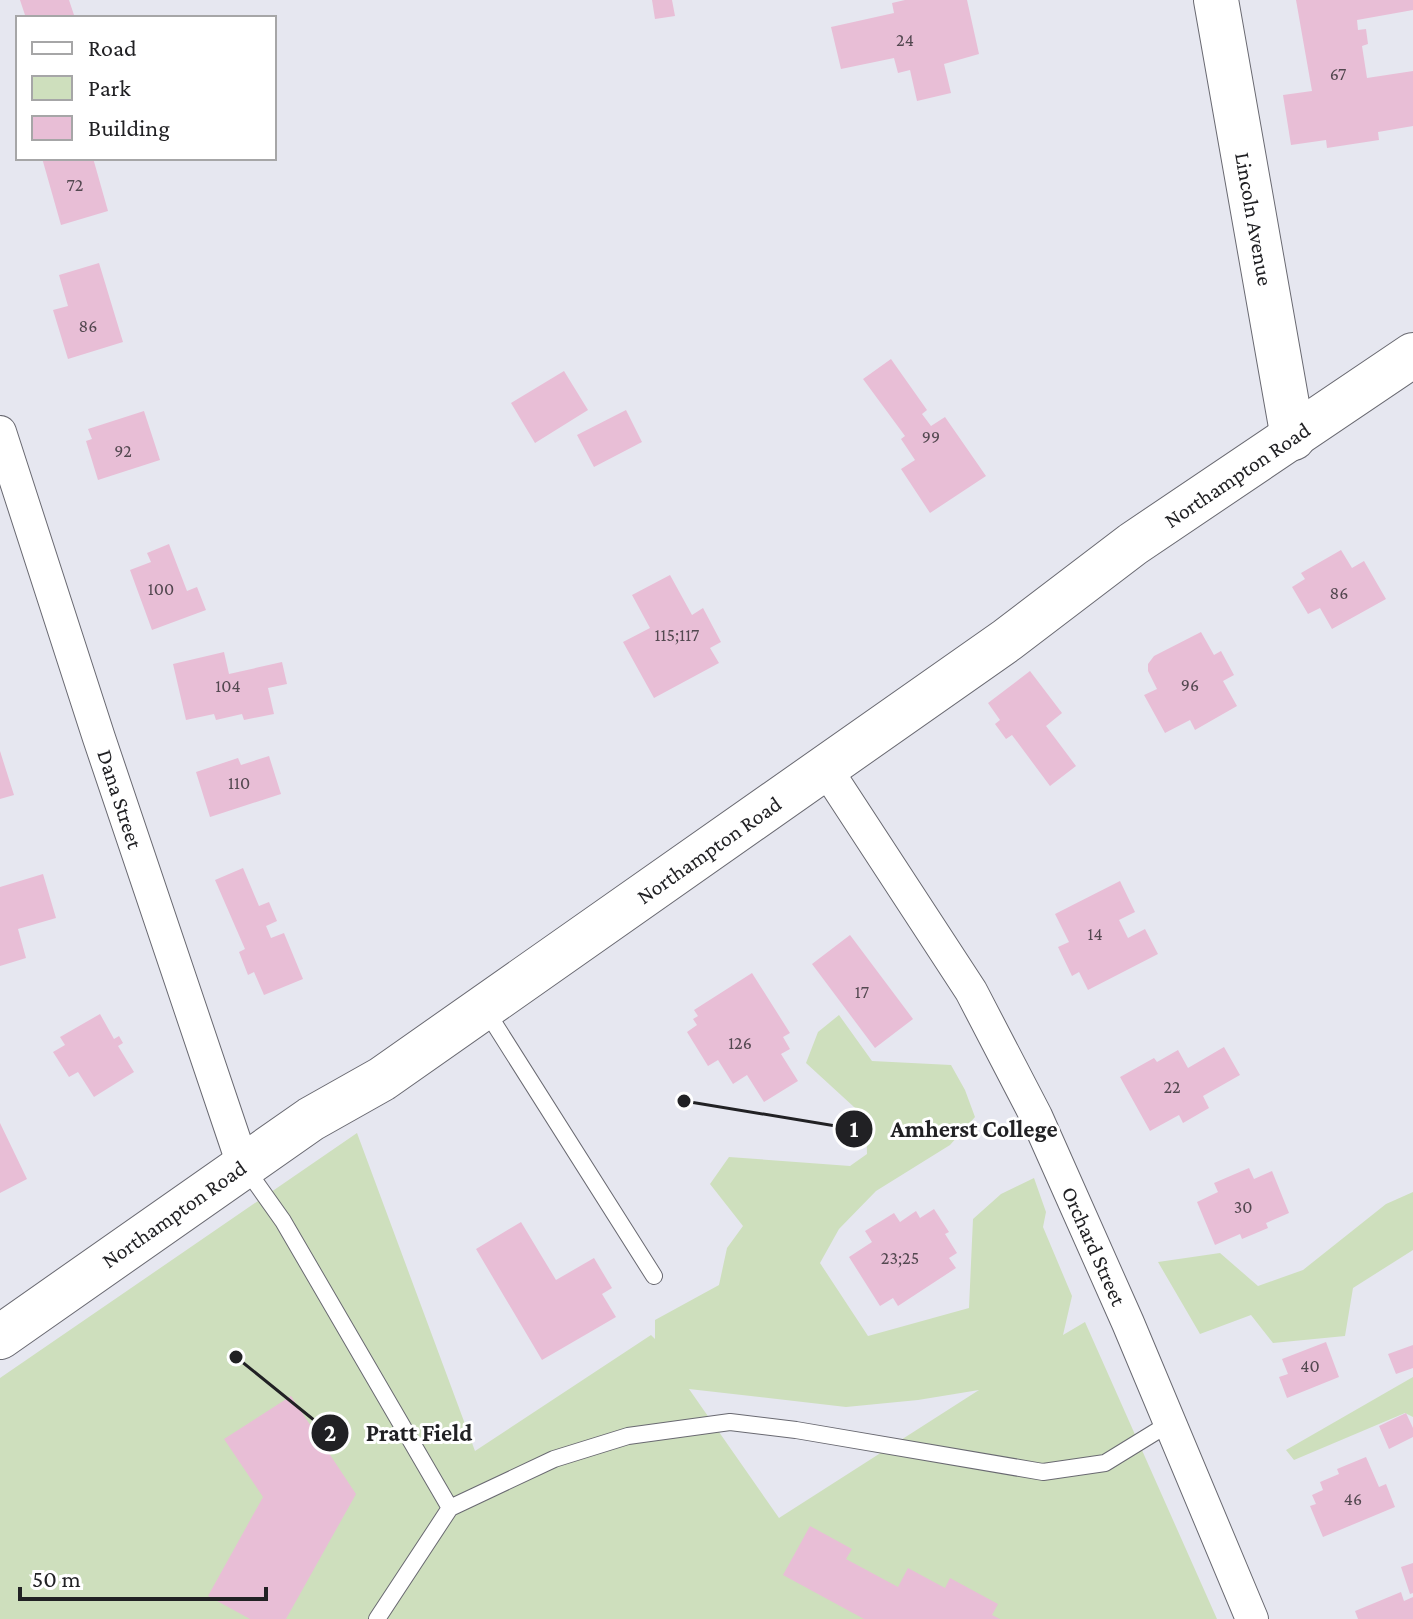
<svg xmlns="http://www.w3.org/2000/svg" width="1413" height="1619" viewBox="0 0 1413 1619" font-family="'Crimson Pro',serif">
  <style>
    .green { fill: #cedfbd; fill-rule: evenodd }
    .building { fill: #e8bed6 }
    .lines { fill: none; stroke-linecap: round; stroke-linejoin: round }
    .lane-casing { stroke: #696971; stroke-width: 18 }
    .street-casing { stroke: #696971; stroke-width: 34 }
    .secondary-casing { stroke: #696971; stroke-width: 46 }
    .highway-casing { stroke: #696971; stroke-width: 46 }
    .lane { stroke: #fff; stroke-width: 16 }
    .street { stroke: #fff; stroke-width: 32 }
    .secondary { stroke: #fff; stroke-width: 44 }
    .highway { stroke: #fff; stroke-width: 44 }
    .labels { text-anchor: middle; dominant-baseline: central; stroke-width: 6; stroke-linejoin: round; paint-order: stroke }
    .number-label { font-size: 18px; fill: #534850 }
    .street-label { font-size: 22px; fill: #212124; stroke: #fff }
    .leader { fill: none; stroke: #212124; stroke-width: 3 }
    .callout-dot { fill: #212124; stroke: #fff; stroke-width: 3 }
    .mark-label { font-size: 24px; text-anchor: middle; font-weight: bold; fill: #fff }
    .callout-label { font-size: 24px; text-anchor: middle; font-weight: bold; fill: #212124; stroke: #fff; stroke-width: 6; stroke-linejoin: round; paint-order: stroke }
  </style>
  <rect width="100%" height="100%" fill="#e6e7f0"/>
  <path class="green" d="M839 1015 872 1061 951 1065 965 1090 975 1117 950 1145 876 1191 839 1229 820 1263 868 1336 969 1308 973 1219 1001 1194 1034 1178 1046 1212 1043 1227 1072 1296 1063 1335 1085 1322 1217 1619H0V1378L357 1133 475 1451 651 1335 655 1339V1320L719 1285 727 1248 743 1226 710 1184 729 1157 850 1166 867 1154 866 1118 806 1063 818 1032ZM689 1389 846 1407 918 1400 979 1390 779 1518Z
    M1413 1192V1250L1353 1288 1345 1336 1273 1343 1251 1315 1200 1334 1158 1262 1220 1253 1258 1286 1303 1270 1386 1204Z
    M1413 1377V1417L1405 1413 1294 1460 1286 1450Z"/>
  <path class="building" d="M20 0H69L75 18H26Z
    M652 0H672L675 16 655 19Z
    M905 0H967L979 54 944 64 951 93 917 101 910 70 898 73 894 58 841 69 831 27 894 13 892 3Z
    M1296 0H1413V10L1357 20 1358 30 1366 29 1368 44 1362 46 1367 78 1413 71V126L1378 132 1379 140 1327 148 1326 140 1291 145 1283 95 1312 91Z
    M42 158H93L108 211 61 225Z
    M99 263 123 342 68 359 53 310 68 306 59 275Z
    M891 359 927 410 922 414 931 426 945 417 986 476 930 513 901 469 915 460 901 439 905 436 863 379Z
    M564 371 588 410 535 443 511 403Z
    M626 410 642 442 594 467 577 435Z
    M144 411 160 460 98 480 86 441 92 439 88 429Z
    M169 544 187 591 197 587 206 610 152 630 130 570 151 562 147 553Z
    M1341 550 1352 568 1364 561 1386 599 1332 629 1320 608 1308 614 1292 587 1305 579 1301 573Z
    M670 575 692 615 703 608 721 642 710 648 719 663 654 698 623 642 650 628 632 595Z
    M1201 632 1214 655 1221 651 1234 675 1223 681 1237 706 1195 730 1190 720 1165 733 1144 695 1157 689 1148 671V664L1154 656Z
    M224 652 229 674 282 662 287 684 268 688 274 714 244 720 242 714 216 720 214 714 186 720 173 664Z
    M1030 671 1062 713 1046 726 1076 766 1050 786 1012 735 1006 739 995 724 1000 720 988 703Z
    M0 751 14 795 0 799Z
    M269 756 281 794 210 817 196 772 238 758 241 765Z
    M243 868 259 906 269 902 277 921 266 926 271 938 284 933 303 979 264 995 254 972 248 975 239 952 245 949 215 880Z
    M43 874 56 918 18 929 26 958 0 966V887Z
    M1120 881 1135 912 1119 920 1128 938 1145 929 1158 954 1088 990 1079 972 1072 976 1058 947 1069 942 1055 914Z
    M850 935 913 1019 875 1048 812 964Z
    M752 973 790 1033 783 1037 790 1049 781 1054 798 1081 764 1102 747 1075 733 1084 718 1060 708 1066 687 1032 697 1025 693 1019 698 1016 694 1010Z
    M100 1014 114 1039 119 1036 123 1043 118 1046 134 1072 94 1097 78 1072 69 1077 53 1052 65 1045 60 1037Z
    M1224 1047 1240 1075 1203 1096 1209 1108 1183 1123 1179 1115 1150 1131 1120 1077 1154 1058 1157 1062 1178 1050 1188 1068Z
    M0 1123 27 1179 0 1193Z
    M1249 1168 1254 1179 1272 1171 1289 1213 1266 1223 1268 1228 1242 1239 1240 1234 1215 1245 1197 1202 1218 1192 1214 1183Z
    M934 1209 949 1232 945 1234 957 1253 949 1258 956 1268 898 1306 893 1298 880 1306 849 1257 872 1242 865 1231 894 1213 900 1222 916 1211 920 1218Z
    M521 1222 556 1280 594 1258 612 1288 602 1294 616 1317 542 1360 476 1249Z
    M1326 1342 1339 1377 1287 1398 1279 1377 1288 1374 1282 1359Z
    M1413 1345V1368L1396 1374 1388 1354Z
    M291 1396 356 1494 286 1619H250L208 1596 263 1497 224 1439Z
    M1406 1413 1413 1428V1437L1389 1449 1379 1426Z
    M1366 1457 1379 1487 1386 1484 1395 1507 1323 1537 1310 1506 1316 1504 1312 1495 1323 1490 1320 1482 1339 1474 1337 1469Z
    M810 1526 852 1549 846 1559 898 1587 908 1568 945 1588 950 1578 998 1604 992 1615 1000 1619H864L783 1575Z
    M1413 1563V1593L1410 1594 1401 1567Z
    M1401 1592 1404 1601 1413 1597V1619H1358L1355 1611Z"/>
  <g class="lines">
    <defs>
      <path id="lane" d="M485 1009 654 1276
        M244 1166 283 1221 450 1508 377 1619
        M450 1508 554 1459 628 1436 730 1422 796 1430 1043 1472 1105 1463 1170 1423"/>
      <path id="street" d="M0 432 99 738 243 1165
        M826 769 971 991 1036 1116 1128 1323 1252 1619"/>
      <path id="secondary" d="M1216 0 1293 438"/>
      <path id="highway" d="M0 1337 311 1119 382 1079 1007 640 1133 544 1413 355"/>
    </defs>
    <use href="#lane" class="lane-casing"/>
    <use href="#street" class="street-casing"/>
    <use href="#secondary" class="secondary-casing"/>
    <use href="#highway" class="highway-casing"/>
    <use href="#lane" class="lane"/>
    <use href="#street" class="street"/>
    <use href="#secondary" class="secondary"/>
    <use href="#highway" class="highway"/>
  </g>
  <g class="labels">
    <g class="number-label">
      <text x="905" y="40">24</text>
      <text x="1338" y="74">67</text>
      <text x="75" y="185">72</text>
      <text x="88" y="326">86</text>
      <text x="931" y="437">99</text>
      <text x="123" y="451">92</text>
      <text x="161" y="589">100</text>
      <text x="1339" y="593">86</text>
      <text x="677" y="635">115;117</text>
      <text x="1190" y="685">96</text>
      <text x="228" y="686">104</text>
      <text x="239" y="783">110</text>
      <text x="1095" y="934">14</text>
      <text x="862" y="992">17</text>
      <text x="740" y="1043">126</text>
      <text x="1172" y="1087">22</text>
      <text x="1243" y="1207">30</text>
      <text x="900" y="1258">23;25</text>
      <text x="1310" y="1366">40</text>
      <text x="1353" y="1499">46</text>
    </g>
    <g class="street-label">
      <text transform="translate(1254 219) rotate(80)">Lincoln Avenue</text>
      <text transform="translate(1237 475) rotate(-34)">Northampton Road</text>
      <text transform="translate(120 799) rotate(72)">Dana Street</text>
      <text transform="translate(709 850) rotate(-35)">Northampton Road</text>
      <text transform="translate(174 1214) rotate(-35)">Northampton Road</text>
      <text transform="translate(1094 1246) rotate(66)">Orchard Street</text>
    </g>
  </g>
  <path class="leader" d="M684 1101L854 1129M236 1357L330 1433"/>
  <g class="callout-dot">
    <circle cx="684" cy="1101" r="8"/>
    <circle cx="236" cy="1357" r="8"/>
    <circle cx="854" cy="1129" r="20"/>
    <circle cx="330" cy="1433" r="20"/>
  </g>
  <g class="mark-label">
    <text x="854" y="1137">1</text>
    <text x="330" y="1441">2</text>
  </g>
  <g class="callout-label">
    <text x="974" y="1137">Amherst College</text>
    <text x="419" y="1441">Pratt Field</text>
  </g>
  <rect x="16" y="16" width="260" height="144" fill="#ffffff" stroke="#a6a6a7" stroke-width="2"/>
  <rect x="32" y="42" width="40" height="12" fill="#ffffff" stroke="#a6a6a7" stroke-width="2"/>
  <text x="88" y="56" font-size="24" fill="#212124">Road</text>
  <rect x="32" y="76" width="40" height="24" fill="#cedfbd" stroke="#a6a6a7" stroke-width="2"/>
  <text x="88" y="96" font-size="24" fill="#212124">Park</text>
  <rect x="32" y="116" width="40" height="24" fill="#e8bed6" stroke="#a6a6a7" stroke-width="2"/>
  <text x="88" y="136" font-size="24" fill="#212124">Building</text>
  <path d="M20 1587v12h246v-12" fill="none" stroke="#212124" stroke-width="4"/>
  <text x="32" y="1587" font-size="24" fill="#212124" stroke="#ffffff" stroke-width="6" paint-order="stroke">50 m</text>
</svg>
